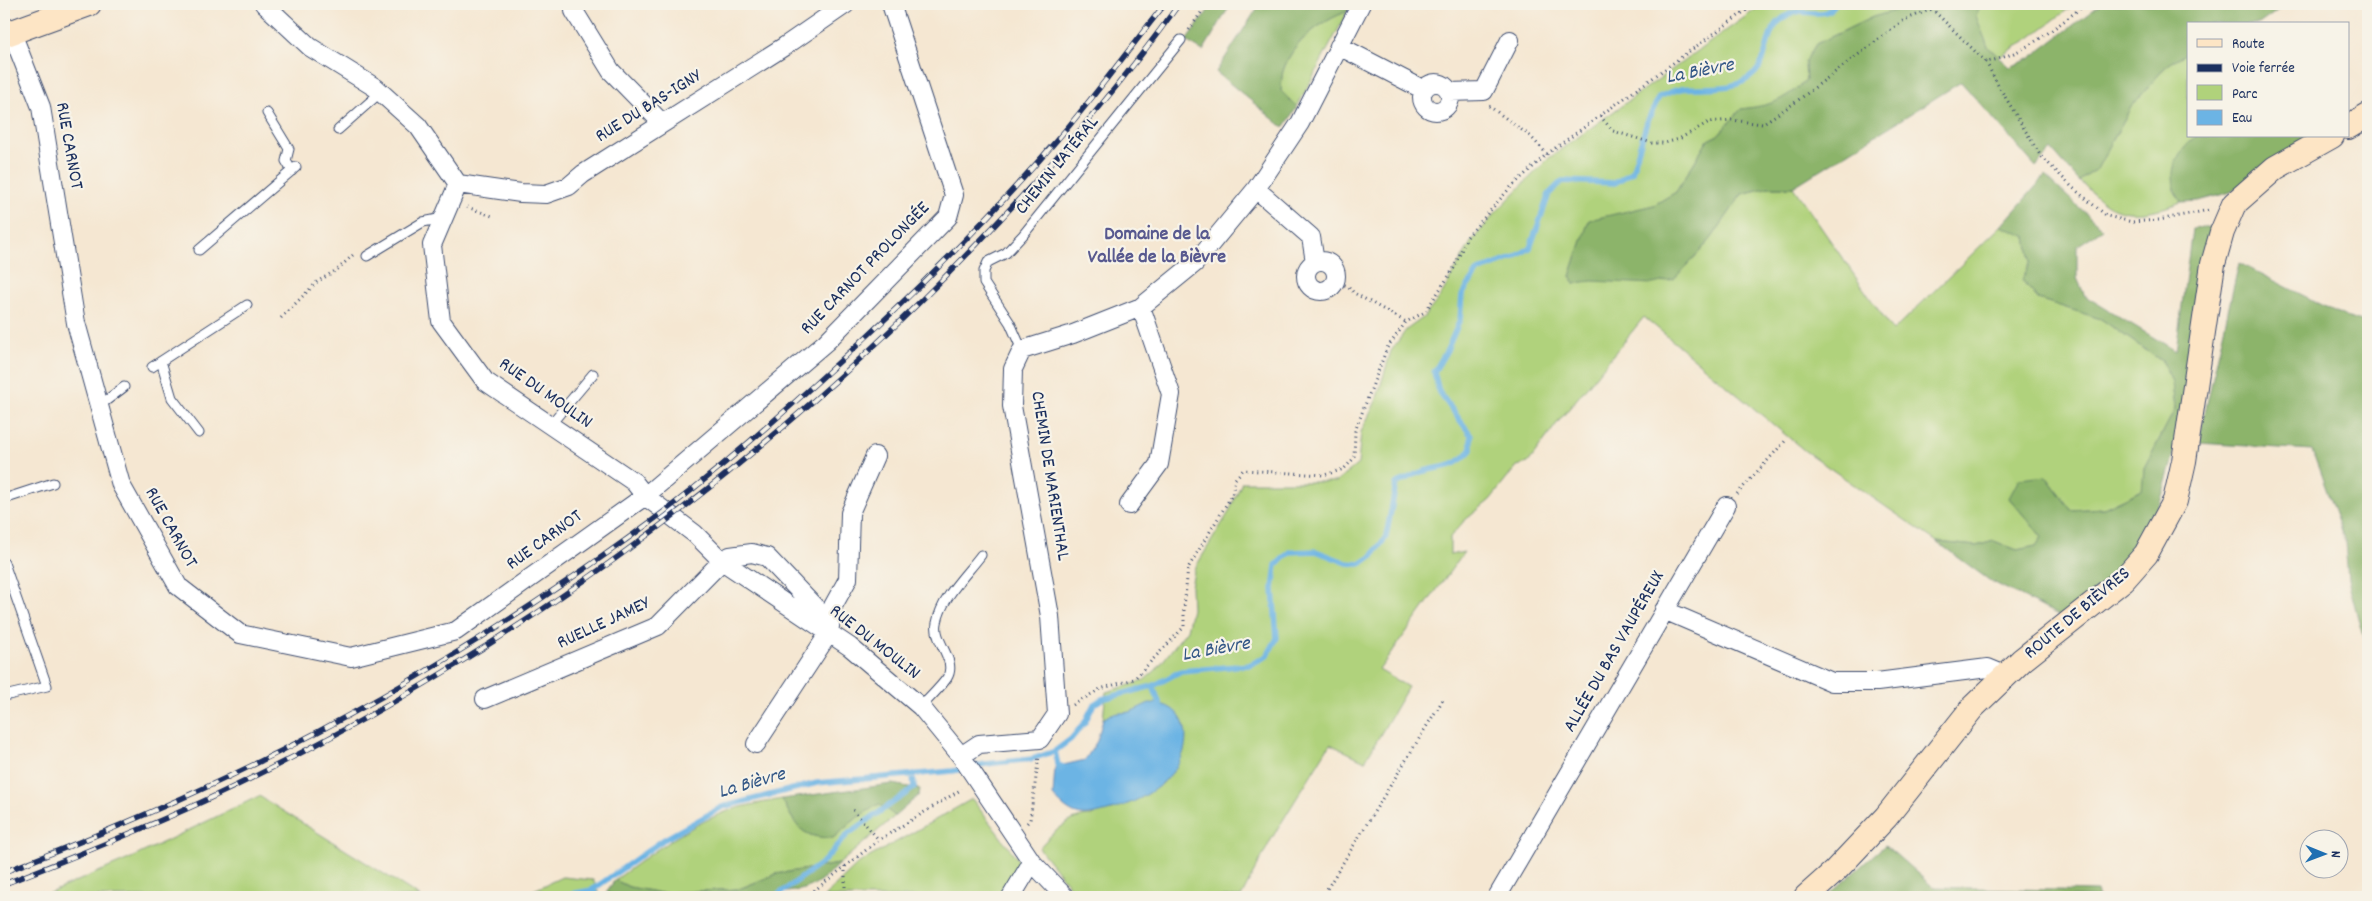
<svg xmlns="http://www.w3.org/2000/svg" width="2372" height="901" viewBox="0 0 2372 901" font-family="Dekko,sans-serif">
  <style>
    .green { fill: #b0d27b; stroke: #66806c }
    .forest { fill: #8cb46b; stroke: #547264 }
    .water { fill: #6cb4e4; stroke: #4472a1 }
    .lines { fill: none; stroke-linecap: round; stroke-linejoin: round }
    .stream { stroke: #6cb4e4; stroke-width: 5.5 }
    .lane-casing { stroke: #3c4b6f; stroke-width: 11 }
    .street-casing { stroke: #3c4b6f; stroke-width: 20 }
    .secondary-casing { stroke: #3c4b6f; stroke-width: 26 }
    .path { stroke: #3c4b6f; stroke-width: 3; stroke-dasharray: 1 4; stroke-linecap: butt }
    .lane { stroke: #fff; stroke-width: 9 }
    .street { stroke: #fff; stroke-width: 18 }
    .secondary { stroke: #fde5c5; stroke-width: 24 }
    .rail-casing { stroke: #1b2f5e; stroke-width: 5.5 }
    .rail { stroke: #f7f3e8; stroke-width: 4; stroke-dasharray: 11; stroke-linecap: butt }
    .labels { text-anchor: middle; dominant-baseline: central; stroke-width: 4.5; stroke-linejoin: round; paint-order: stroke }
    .street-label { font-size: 19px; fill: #1b2f5e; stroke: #f7f3e8 }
    .water-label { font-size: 20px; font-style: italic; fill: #335786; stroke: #f7f3e8 }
    .neighbourhood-label { font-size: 20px; font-weight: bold; fill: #58598f; stroke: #f7f3e8 }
  </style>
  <rect width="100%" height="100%" fill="#f7f3e8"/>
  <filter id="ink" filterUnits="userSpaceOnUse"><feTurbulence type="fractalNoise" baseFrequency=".02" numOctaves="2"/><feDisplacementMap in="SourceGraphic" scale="10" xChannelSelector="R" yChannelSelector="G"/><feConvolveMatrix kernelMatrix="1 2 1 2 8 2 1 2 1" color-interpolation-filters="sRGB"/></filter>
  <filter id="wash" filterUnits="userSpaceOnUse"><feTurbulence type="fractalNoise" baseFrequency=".0096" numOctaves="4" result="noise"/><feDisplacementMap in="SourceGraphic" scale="20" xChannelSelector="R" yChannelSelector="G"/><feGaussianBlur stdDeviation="1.12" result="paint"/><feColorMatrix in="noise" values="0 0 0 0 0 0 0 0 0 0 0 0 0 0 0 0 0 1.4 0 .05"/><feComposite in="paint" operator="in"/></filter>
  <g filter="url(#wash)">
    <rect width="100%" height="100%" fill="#f5e7d2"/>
    <path class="green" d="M1763 4H1902L1894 11 1873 17 1816 44 1805 62 1806 81 1790 94 1769 106 1741 109 1718 135 1708 140 1676 192 1654 205 1589 221 1570 276 1574 283 1694 258 1711 239 1742 194 1769 187H1793L1893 331 2001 226 2027 236 2031 262 2022 280 2038 299 2101 319 2163 362 2172 382 2175 409 2144 469 2143 490 2104 508 2071 510 2046 476 2009 498 2042 537 2036 546 2017 550 1994 541 1976 546 1937 542 1805 451 1644 317 1558 422 1528 463 1517 466 1490 500 1464 521 1450 537V555L1464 552 1379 670 1408 687 1365 761 1330 744 1272 838 1241 897H1078L1039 848C1053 832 1070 816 1091 816L1161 785 1176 768 1161 703C1146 703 1143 709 1130 712 1120 715 1113 713 1103 719L1106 692 1143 681 1156 670 1187 630 1192 609 1191 586 1195 568 1229 512 1242 482H1336L1358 464 1361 432 1376 401 1391 351 1406 330 1424 317 1440 297 1471 242 1498 210 1549 158Z
      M1982 4H2075L2030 38 1999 57 1988 47 1975 16Z
      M1348 11 1297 107 1281 91C1282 85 1281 76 1283 71 1293 41 1320 22 1348 11Z
      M2188 52V136H2197L2189 143 2174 190 2181 202C2157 211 2129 219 2106 204 2096 197 2088 188 2079 181L2097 169 2131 107 2168 64Z
      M259 796 421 897H40L129 859Z
      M782 799C796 826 800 838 833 838L858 817 880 803 895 816 839 864 776 874 739 889 661 893 629 887 615 880C653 852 692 822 737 808 752 804 768 802 782 799Z
      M972 799 1019 861 1017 873 1003 897H824L859 863Z
      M562 877 593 880 601 897H519Z"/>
    <path class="forest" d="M1213 4H1231L1203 51 1186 41Z
      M1260 4H1352L1348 11C1320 22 1293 41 1283 71 1281 76 1282 85 1281 91L1297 107 1284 128 1216 72Z
      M1902 4H1982L1976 16 1988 47 2010 67 2029 59 2101 4H2287L2259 24H2188V52L2168 64 2131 107 2097 169 2079 181 2051 149 2036 167 1961 82 1793 187H1769L1742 194 1711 239 1674 279 1653 284 1592 281 1575 283 1570 276 1589 220 1654 205 1676 192 1708 140 1718 135 1741 109C1773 105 1780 102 1806 81L1805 62 1816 44 1873 17 1894 11Z
      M2197 136H2313L2231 192 2198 201 2181 202C2165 175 2174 154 2197 136Z
      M2045 176 2103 229 2077 246V278L2085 296 2176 351 2192 229 2211 227 2176 447 2160 503 2121 570 2060 616 1989 580 1937 542 1976 546 1994 541 2017 550 2036 546 2042 537 2009 498 2019 479 2046 476 2071 510 2104 508 2142 490 2144 469 2175 409 2172 382 2163 362 2101 319 2038 299 2022 280 2031 262 2027 237 2001 226Z
      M2239 263 2346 317 2368 324V656L2348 580 2345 542 2312 450 2198 443Z
      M892 784 920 789 919 795 895 816 879 804 858 817 833 838C800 838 796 826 782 799Z
      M1885 845 1933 887 2097 891 2099 897H1826Z
      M839 864C828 874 816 887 800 890 786 893 772 892 758 897H619L606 892 615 880 629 887 661 893 739 889 776 874Z"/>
    <path class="water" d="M1149 703C1188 702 1195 742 1175 769 1159 791 1136 802 1111 810 1083 818 1074 819 1053 796L1055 767 1085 760 1097 741 1103 719 1111 714 1130 712Z"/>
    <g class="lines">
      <path class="stream" d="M1153 686 1162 710
        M1055 751 1071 739 1085 722 1094 704 1102 699 1153 686 1181 671 1249 665 1267 656 1277 638 1273 589 1276 565 1290 552 1316 551 1347 563 1360 564 1371 557 1386 537 1396 484C1404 480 1413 475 1421 472 1443 465 1454 470 1471 450V435L1439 392 1434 372 1447 350 1460 320 1462 295 1478 271 1515 257 1530 248 1549 194 1562 181 1615 183 1632 172 1647 122 1659 97C1666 94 1674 90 1681 89 1706 86 1735 93 1755 73 1772 56 1761 26 1792 13 1805 8 1825 21 1835 4
        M592 890 600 897
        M556 897 592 890 663 840 722 807 817 783 953 771 985 764 1032 759 1055 751 1058 765 1064 767
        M775 897 823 862 848 834 914 788 913 774"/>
    </g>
  </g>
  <g filter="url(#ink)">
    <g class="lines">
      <defs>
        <path id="lane" d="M267 113 289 149 286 161 292 171
          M338 130 381 92
          M199 250 296 167
          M367 256 423 222 443 218
          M1022 350 1010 323 984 283V271L988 262 1006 253 1023 235 1181 40
          M161 361 172 398 199 433
          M152 367 247 305
          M99 406 124 387
          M550 425 593 374
          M4 499 53 483
          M4 563 47 686 4 696
          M921 707C929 698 940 688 947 678 958 660 933 642 937 623 941 598 966 575 981 555"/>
        <path id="street" d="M264 4 310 47 376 88 418 126 458 184
          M574 11 611 71 662 123
          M12 33 41 107 76 323 121 485 178 586 240 634 351 657 456 631 645 496 826 342 948 217 954 195 891 4
          M1339 46 1424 90
          M1422 97a14 14 0 1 1 28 0a14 14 0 1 1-28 0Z
          M1449 92 1484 91 1510 40
          M458 184 432 245 441 321 485 381 634 482 645 496 695 534 722 561 850 647 921 707 961 756 1032 862 1065 897
          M458 184 521 193 546 194 569 186 583 174 785 46 846 4
          M1256 189 1311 237 1315 262
          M1306 276a15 15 0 1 1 30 0a15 15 0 1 1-30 0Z
          M1129 505 1159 464 1171 394 1141 307
          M1664 610 1832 682H1877L1988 668 2005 675
          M485 699 658 626 722 561 730 556 752 553 767 557 830 623
          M756 744 829 633 833 606 848 579 850 513 875 456
          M961 756 979 744 1040 739 1057 714 1050 616 1012 406 1013 369 1022 350 1073 334 1141 307 1195 263 1256 189 1300 123 1361 4
          M1011 897 1032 862
          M1497 897 1726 506"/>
        <path id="secondary" d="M4 35 89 4
          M2348 127 2368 115
          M1806 897 1834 872 1886 817 1973 707 2022 660 2124 579 2146 554 2175 501 2184 461 2213 264 2222 232 2234 204 2275 168 2332 136"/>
      </defs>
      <use href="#lane" class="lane-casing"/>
      <use href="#street" class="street-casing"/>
      <use href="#secondary" class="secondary-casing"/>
      <path class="path" d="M1929 4 1932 9 1986 62C2026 54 2054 28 2086 4
        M1189 30 1207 4
        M1986 62 1998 85 2040 155 2073 188 2107 216 2132 222 2159 220 2209 210
        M1489 106 1530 136 1547 154
        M1600 116 1613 131 1652 143H1665L1679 139 1709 122 1732 120 1762 124 1793 104 1904 20 1932 9
        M467 207 495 217
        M1335 282 1348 286 1354 293 1406 322
        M281 318 317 282 338 269 353 255
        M1737 494 1787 439
        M1073 705 1100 689 1134 679 1184 627V608L1188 568 1232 495 1235 479 1243 470 1324 475 1344 469 1354 458 1355 431 1387 348 1406 322 1425 312 1454 268 1467 237 1510 188 1547 154 1755 4
        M853 810 879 840
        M1027 823 1030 820 1039 756
        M845 866V897
        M806 897 879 840 962 789
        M1322 897 1444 698"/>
      <use href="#lane" class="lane"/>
      <use href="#street" class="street"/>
      <use href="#secondary" class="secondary"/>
      <defs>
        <path id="rail" d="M4 872C79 843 154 812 228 777 367 711 502 629 627 539 693 492 755 438 815 384 905 303 991 218 1069 126 1102 86 1133 44 1165 4
          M4 884C71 858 139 831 204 801 493 665 756 475 977 244 1049 169 1118 89 1179 4"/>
      </defs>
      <use href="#rail" class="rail-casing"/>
      <use href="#rail" class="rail"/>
    </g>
  </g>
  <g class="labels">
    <g class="street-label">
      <text transform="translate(649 107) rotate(-32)">RUE DU BAS-IGNY</text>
      <text transform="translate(68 146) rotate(80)">RUE CARNOT</text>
      <text transform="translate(1058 166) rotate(-51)">CHEMIN LATÉRAL</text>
      <text transform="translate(866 269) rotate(-46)">RUE CARNOT PROLONGÉE</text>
      <text transform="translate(545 394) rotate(35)">RUE DU MOULIN</text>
      <text transform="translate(1049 476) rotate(81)">CHEMIN DE MARIENTHAL</text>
      <text transform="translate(170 528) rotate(61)">RUE CARNOT</text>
      <text transform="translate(545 541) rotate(-36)">RUE CARNOT</text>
      <text transform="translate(2078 614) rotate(-40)">ROUTE DE BIÈVRES</text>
      <text transform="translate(604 624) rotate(-25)">RUELLE JAMEY</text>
      <text transform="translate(874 643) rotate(38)">RUE DU MOULIN</text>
      <text transform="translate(1615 652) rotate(-60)">ALLÉE DU BAS VAUPÉREUX</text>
    </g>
    <g class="water-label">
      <text transform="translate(1700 72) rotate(-11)">La Bièvre</text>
      <text transform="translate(1216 650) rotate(-10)">La Bièvre</text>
      <text transform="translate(752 784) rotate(-16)">La Bièvre</text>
    </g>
    <g class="neighbourhood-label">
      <text x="1157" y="235">Domaine de la<tspan x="1157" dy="23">Vallée de la Bièvre</tspan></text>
    </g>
  </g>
  <rect width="2372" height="901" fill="none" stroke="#f7f3e8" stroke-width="20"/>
  <rect x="2187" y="22" width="162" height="115" fill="#f7f3e8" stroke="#9fa5b1"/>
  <rect x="2197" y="39" width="25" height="8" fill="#fde5c5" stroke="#9fa5b1"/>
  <text x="2232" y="48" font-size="15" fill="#1b2f5e">Route</text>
  <rect x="2197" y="64" width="25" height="8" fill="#1b2f5e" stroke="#9fa5b1"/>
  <text x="2232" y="72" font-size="15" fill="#1b2f5e">Voie ferrée</text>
  <rect x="2197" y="85" width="25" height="15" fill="#b0d27b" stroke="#9fa5b1"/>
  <text x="2232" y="98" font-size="15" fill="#1b2f5e">Parc</text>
  <rect x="2197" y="110" width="25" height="15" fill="#6cb4e4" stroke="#9fa5b1"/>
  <text x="2232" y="122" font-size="15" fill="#1b2f5e">Eau</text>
  <g transform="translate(2324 854) rotate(91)"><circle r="24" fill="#f7f3e8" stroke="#9fa5b1"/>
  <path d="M0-4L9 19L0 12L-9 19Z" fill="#1f6fb2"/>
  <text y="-8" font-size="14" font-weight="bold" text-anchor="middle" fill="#1b2f5e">N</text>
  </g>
</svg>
